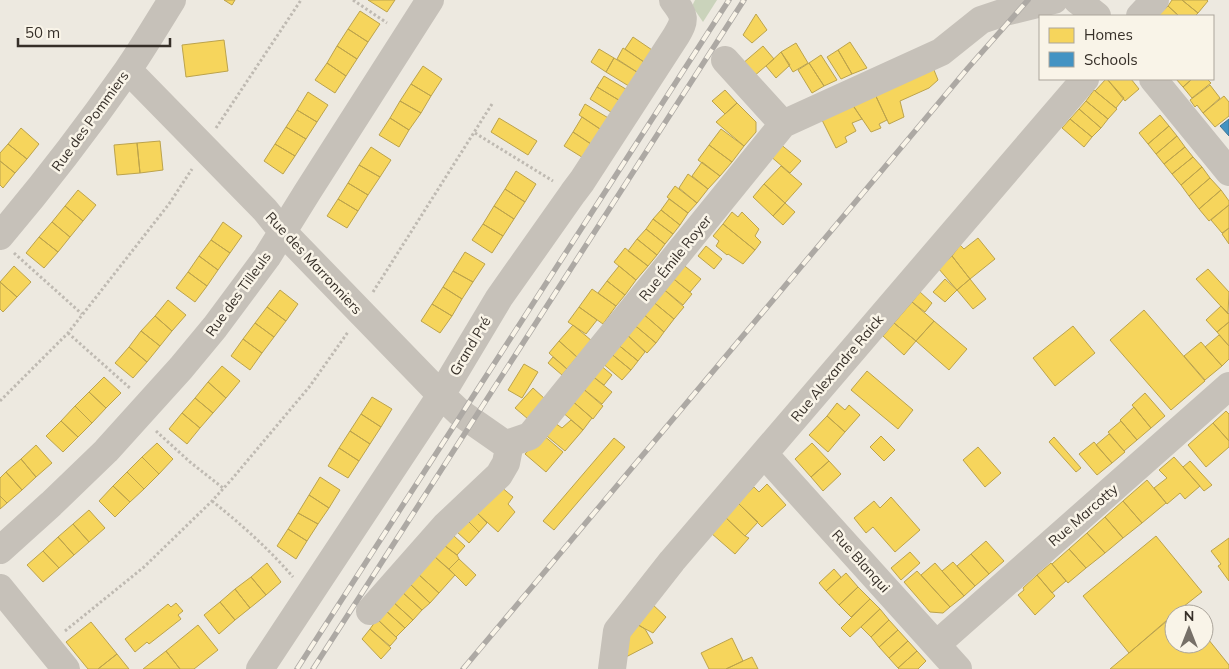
<svg xmlns="http://www.w3.org/2000/svg" width="1229" height="669" viewBox="0 0 1229 669" font-family="Mulish,sans-serif">
  <style>
    .green { fill: #cad3bb }
    .homes { fill: #f6d55c; stroke: #bca34c }
    .schools { fill: #4393c3; stroke: #3f7594 }
    .lines { fill: none; stroke-linecap: round; stroke-linejoin: round }
    .path { stroke: #bfbab2; stroke-width: 3; stroke-dasharray: 2.5 2.5; stroke-linecap: butt }
    .minor { stroke: #c6c1b9; stroke-width: 28 }
    .rail-casing { stroke: #ada9a4; stroke-width: 5.5 }
    .rail { stroke: #f9f4e8; stroke-width: 4; stroke-dasharray: 11; stroke-linecap: butt }
    .labels { text-anchor: middle; dominant-baseline: central; stroke-width: 5; stroke-linejoin: round; paint-order: stroke }
    .street-label { font-size: 14px; fill: #362f28; stroke: #f9f4e8 }
  </style>
  <rect width="100%" height="100%" fill="#ede9e0"/>
  <path class="green" d="M695 0H717L703 22 692 6Z"/>
  <path class="homes" d="M224 0H235L232 5Z
    M368 0H395L387 12Z
    M1172 0H1182L1198 13 1195 16H1179L1168 6Z
    M1182 0H1207L1208 1 1198 13Z
    M1168 6 1179 16H1158Z
    M360 11 380 24 368 42 348 29Z
    M756 14 767 30 752 43 743 35Z
    M348 29 368 42 357 59 337 46Z
    M633 37 655 52 647 64 625 49Z
    M224 40 228 71 186 77 182 45Z
    M850 42 867 68 852 74 838 50Z
    M796 43 808 63 793 72 781 52Z
    M337 46 357 59 346 76 327 63Z
    M763 46 774 59 753 77 742 64Z
    M623 48 647 64 640 74 617 59Z
    M599 49 614 58 606 72 591 62Z
    M838 50 852 74 841 79 827 57Z
    M781 52 790 65 776 78 766 66Z
    M821 55 837 80 824 86 809 63Z
    M614 58 640 74 632 88 606 72Z
    M327 63 346 76 335 93 315 80Z
    M809 63 824 86 812 93 798 70Z
    M932 65 938 80 929 88 900 101 904 117 889 124 873 90Z
    M423 66 442 79 431 96 411 84Z
    M604 76 629 91 622 102 597 87Z
    M1106 79H1107L1124 98 1116 108 1095 91Z
    M1107 79H1131L1139 89 1125 101Z
    M1176 79H1192L1183 87Z
    M1192 79H1207L1211 83 1192 98 1183 87Z
    M411 84 431 96 421 113 400 101Z
    M1210 85 1220 98 1203 113 1197 105 1195 107 1190 100Z
    M597 87 622 102 614 114 590 99Z
    M725 90 737 103 725 114 712 101Z
    M873 90 887 120 879 124 881 128 871 132 850 101Z
    M1094 90 1117 109 1108 119 1086 101Z
    M308 92 328 105 317 122 297 110Z
    M1224 96 1229 102V116L1215 127 1203 113Z
    M400 101 421 113 409 130 390 118Z
    M850 101 862 119 852 123 856 131 845 137 847 142 836 148 820 116Z
    M1086 101 1108 119 1101 128 1079 109Z
    M737 103 756 122V132L744 146 716 122Z
    M585 104 610 119 603 131 579 115Z
    M1079 109 1101 128 1092 137 1070 119Z
    M297 110 317 122 306 139 286 127Z
    M1160 115 1169 126 1148 144 1139 133Z
    M582 117 603 131 594 146 573 132Z
    M390 118 409 130 399 147 379 135Z
    M499 118 537 141 528 155 491 132Z
    M1070 119 1092 137 1084 147 1062 128Z
    M1169 126 1177 136 1156 154 1148 144Z
    M286 127 306 139 295 156 275 144Z
    M21 128 39 144 27 159 8 144Z
    M721 129 744 146 732 162 709 145Z
    M573 132 594 146 585 159 564 146Z
    M1177 136 1185 147 1164 164 1156 154Z
    M160 141 163 170 140 173 137 143Z
    M137 143 140 173 117 175 114 145Z
    M779 143 801 161 790 173 769 155Z
    M8 144 27 159 15 173 0 161V153Z
    M275 144 295 156 283 174 264 161Z
    M709 145 732 162 720 176 698 160Z
    M371 147 391 160 380 177 359 165Z
    M1185 147 1193 157 1172 174 1164 164Z
    M1193 157 1202 167 1181 185 1172 174Z
    M0 161 15 173 3 188 0 185Z
    M702 162 720 176 708 189 692 176Z
    M359 165 380 177 368 195 348 183Z
    M781 166 802 184 785 203 764 184Z
    M1202 167 1210 178 1189 196 1181 185Z
    M516 171 536 184 525 202 505 189Z
    M688 174 708 189 697 203 679 188Z
    M1210 178 1221 190 1199 209 1189 196Z
    M348 183 368 195 358 211 338 199Z
    M764 184 785 203 773 216 753 197Z
    M675 186 697 203 688 213 667 197Z
    M505 189 525 202 514 219 494 206Z
    M78 190 96 205 83 221 65 206Z
    M1221 190 1229 201V205L1209 221 1199 209Z
    M338 199 358 211 347 228 327 216Z
    M669 199 688 213 680 225 661 210Z
    M785 203 795 212 783 225 773 216Z
    M1229 205V228L1222 233 1211 220Z
    M65 206 83 221 70 237 52 222Z
    M494 206 514 219 503 236 483 224Z
    M661 210 680 225 673 234 653 219Z
    M732 212 738 217 742 212 759 229 755 236 761 242 755 250 723 224Z
    M653 219 673 234 665 244 646 229Z
    M52 222 70 237 58 252 39 237Z
    M223 222 242 236 230 253 211 240Z
    M483 224 503 236 492 253 472 240Z
    M723 224 755 250 743 264 728 254 727 255 716 246 719 241 713 236Z
    M1229 228V244L1222 234Z
    M646 229 665 244 657 255 637 239Z
    M39 237 58 252 44 268 26 253Z
    M978 238 995 259 970 279 952 256 960 245 964 249Z
    M637 239 657 255 648 266 628 251Z
    M211 240 230 253 218 270 199 256Z
    M706 246 722 259 714 269 698 256Z
    M625 248 648 266 636 280 614 262Z
    M465 252 485 264 473 282 453 271Z
    M199 256 218 270 207 286 188 272Z
    M952 256 970 279 957 290 938 268Z
    M681 263 701 279 690 292 670 276Z
    M14 266 31 282 17 297 0 282Z
    M619 266 636 280 625 295 607 281Z
    M1208 269 1229 292 1228 314 1196 279Z
    M453 271 473 282 462 299 443 287Z
    M188 272 207 286 195 302 176 288Z
    M670 276 692 294 683 305 661 287Z
    M945 279 957 290 945 302 933 292Z
    M970 279 986 299 973 309 957 290Z
    M607 281 625 295 616 306 598 293Z
    M0 282 17 297 3 312 0 309Z
    M443 287 462 299 452 316 432 304Z
    M661 287 684 307 674 319 651 300Z
    M592 289 616 306 603 324 579 307Z
    M280 290 298 304 286 321 267 307Z
    M920 292 932 303 925 312 912 302Z
    M168 300 186 315 172 331 155 316Z
    M651 300 674 319 664 332 641 312Z
    M912 302 934 321 916 341 894 323Z
    M432 304 452 316 440 333 421 321Z
    M1221 306 1229 314V322L1217 332 1206 320Z
    M267 307 286 321 274 337 255 323Z
    M579 307 597 320 586 334 568 322Z
    M1144 310 1205 381 1171 410 1110 340Z
    M641 312 664 332 656 343 632 323Z
    M155 316 172 331 160 346 141 331Z
    M934 321 967 349 949 370 916 341Z
    M1229 322V346L1217 332Z
    M255 323 274 337 262 353 243 339Z
    M632 323 656 343 647 353 624 332Z
    M894 323 916 341 904 355 883 336Z
    M573 325 592 341 577 357 559 341Z
    M1073 326 1095 353 1055 386 1033 358Z
    M141 331 160 346 147 362 129 347Z
    M624 332 645 352 638 361 616 343Z
    M1219 335 1229 346V359L1222 366 1205 347Z
    M243 339 262 353 250 370 231 356Z
    M559 341 577 357 567 369 549 353Z
    M1201 342 1222 366 1205 380 1184 356Z
    M616 343 638 361 631 370 609 352Z
    M129 347 147 362 133 378 115 363Z
    M609 352 631 370 622 380 601 362Z
    M553 357 567 369 562 375 548 363Z
    M524 364 538 372 522 398 508 390Z
    M599 364 612 375 604 385 591 375Z
    M222 366 240 381 226 398 208 382Z
    M867 371 913 410 898 429 851 390Z
    M591 375 612 392 602 404 581 387Z
    M104 377 121 393 106 408 89 392Z
    M208 382 226 398 213 413 195 398Z
    M581 387 603 406 593 419 570 399Z
    M533 388 545 399 528 419 515 408Z
    M89 392 106 408 92 423 75 406Z
    M1145 393 1165 416 1151 428 1132 405Z
    M372 397 392 409 381 427 361 414Z
    M195 398 213 413 200 428 182 413Z
    M570 399 592 418 583 430 561 411Z
    M837 403 845 410 849 405 860 415 845 432 827 416Z
    M75 406 92 423 78 437 61 421Z
    M1134 407 1151 428 1137 440 1120 420Z
    M1226 411 1229 414V441L1213 423Z
    M182 413 200 428 187 444 169 429Z
    M361 414 381 427 370 444 350 431Z
    M827 416 845 432 828 452 809 435Z
    M571 420 583 430 565 451 542 432 552 421 562 428Z
    M61 421 78 437 63 452 46 436Z
    M1121 421 1137 440 1124 451 1108 432Z
    M1213 423 1229 441V447L1206 467 1188 445Z
    M350 431 370 444 359 461 339 448Z
    M542 434 563 452 546 472 525 454Z
    M1109 434 1125 452 1112 463 1096 445Z
    M881 436 895 450 884 461 870 447Z
    M1054 437 1081 468 1076 472 1049 442Z
    M614 438 625 447 554 530 543 521Z
    M1094 442 1112 463 1097 475 1079 454Z
    M157 443 173 459 159 474 142 457Z
    M812 443 829 461 811 477 795 459Z
    M36 445 52 463 36 477 21 459Z
    M978 447 1001 473 985 487 963 460Z
    M339 448 359 461 348 478 328 466Z
    M142 457 159 474 144 489 127 472Z
    M1174 457 1200 486 1185 499 1180 493 1167 504 1154 488 1167 478 1159 470Z
    M21 459 36 477 22 490 6 472Z
    M829 461 841 474 823 491 811 477Z
    M1190 461 1212 485 1204 491 1183 467Z
    M6 472 22 490 7 503 0 496V478Z
    M127 472 144 489 130 502 113 486Z
    M320 477 340 490 329 508 309 495Z
    M1147 480 1166 503 1142 523 1123 501Z
    M767 484 786 505 762 527 738 503 754 487 759 492Z
    M113 486 130 502 115 517 99 501Z
    M500 486 513 497 508 504 515 512 498 532 476 512Z
    M309 495 329 508 318 524 298 513Z
    M0 496 7 503 0 509Z
    M891 497 920 530 895 552 873 527 866 533 854 518 874 501 880 508Z
    M1123 501 1142 523 1123 538 1105 517Z
    M738 503 758 522 745 536 725 517Z
    M89 510 105 528 89 542 73 524Z
    M476 512 487 523 479 532 468 521Z
    M298 513 318 524 307 541 288 529Z
    M725 517 745 536 749 538 735 554 711 533Z
    M1105 517 1123 538 1105 553 1087 533Z
    M468 521 479 532 469 543 457 532Z
    M73 524 89 542 74 555 58 537Z
    M288 529 307 541 296 559 277 546Z
    M1087 533 1105 553 1086 568 1069 549Z
    M454 536 465 546 457 555 445 546Z
    M1156 536 1202 592 1174 614 1129 653 1083 596Z
    M58 537 74 555 59 568 43 551Z
    M1229 538V581L1218 566 1221 564 1211 551Z
    M986 541 1004 561 989 574 971 554Z
    M445 546 457 555 459 559 449 569 435 557Z
    M1069 549 1086 568 1068 583 1052 564Z
    M43 551 59 568 43 582 27 565Z
    M910 552 920 563 901 580 891 568Z
    M971 554 989 574 975 586 957 566Z
    M435 557 455 575 439 593 418 574Z
    M459 559 476 575 466 586 449 569Z
    M953 562 975 586 964 596 942 571Z
    M267 563 281 582 266 595 251 577Z
    M935 563 964 596 950 607 921 575Z
    M1051 563 1066 581 1052 593 1037 575Z
    M834 569 841 577 826 591 819 583Z
    M917 571 950 607 943 613 930 612 904 582Z
    M846 573 858 587 839 605 826 591Z
    M418 574 439 593 430 603 409 583Z
    M1037 575 1055 596 1035 615 1018 595 1024 590 1023 588Z
    M251 577 266 595 250 608 235 589Z
    M409 583 430 603 422 610 402 592Z
    M858 587 870 599 851 617 839 605Z
    M235 589 250 608 235 620 220 602Z
    M402 592 422 610 413 620 392 601Z
    M870 599 880 609 850 637 841 628Z
    M392 601 413 620 405 628 385 610Z
    M220 602 235 620 219 634 204 615Z
    M176 603 183 611 178 615 181 619 149 644 147 642 135 652 125 639 168 604 171 607Z
    M652 604 666 617 653 633 636 624Z
    M1183 608 1188 614H1175Z
    M880 609 889 620 871 637 861 627Z
    M385 610 405 628 396 637 377 619Z
    M1174 615V644H1204V634L1229 665V669H1110Z
    M377 619 397 638 390 646 370 629Z
    M889 620 898 630 879 647 871 637Z
    M91 622 117 654 98 669H88L66 642Z
    M634 622 645 629 653 643 624 658 630 630Z
    M198 625 218 650 194 669H180L166 651Z
    M370 629 391 648 381 659 362 639Z
    M898 630 908 641 889 658 879 647Z
    M732 638 743 661 726 669H709L701 653Z
    M908 641 917 651 898 668 889 658Z
    M166 651 180 669H143Z
    M917 651 926 661 918 669H899L898 668Z
    M117 654 129 669H98Z
    M752 657 758 669H726L743 661Z"/>
  <path class="schools" d="M1229 119V136L1220 126Z"/>
  <g class="lines">
    <path class="path" d="M353 0 387 23
      M216 128 301 0
      M475 133 553 181
      M14 253 82 314
      M373 292 492 104
      M68 333 131 389
      M0 401 68 333 169 204 192 169
      M156 431 190 462 223 488
      M212 501C241 524 269 549 293 577
      M65 631 144 567 212 501 232 479 310 386 348 332"/>
    <path class="minor" d="M1077 0 1097 16
      M1140 16 1155 0
      M725 60 783 124
      M128 70 265 210 282 231 441 395 459 412 502 442 510 443 530 436 783 124 941 52 981 20 1005 12 1054 0
      M1153 79 1229 172
      M0 236C45 183 87 128 127 71 143 48 157 24 172 0
      M764 454 958 669
      M0 550 51 504 106 451 181 368 215 327 267 257 308 191 430 0
      M0 588 66 669
      M370 611 445 526 499 475 506 463 510 443
      M937 644 1229 386
      M260 669 441 395 499 298 573 193 582 181 676 36C686 19 685 16 673 0
      M612 669 617 631 672 561 1085 79"/>
    <defs>
      <path id="rail" d="M297 669 729 0
        M313 669 744 0
        M463 669 968 68 1028 0"/>
    </defs>
    <use href="#rail" class="rail-casing"/>
    <use href="#rail" class="rail"/>
  </g>
  <g class="labels">
    <g class="street-label">
      <text transform="translate(90 121) rotate(-54)">Rue des Pommiers</text>
      <text transform="translate(675 258) rotate(-51)">Rue Émile Royer</text>
      <text transform="translate(314 263) rotate(47)">Rue des Marronniers</text>
      <text transform="translate(238 294) rotate(-54)">Rue des Tilleuls</text>
      <text transform="translate(470 346) rotate(-59)">Grand Pré</text>
      <text transform="translate(837 368) rotate(-50)">Rue Alexandre Raick</text>
      <text transform="translate(1083 515) rotate(-41)">Rue Marcotty</text>
      <text transform="translate(861 561) rotate(48)">Rue Blanqui</text>
    </g>
  </g>
  <rect x="1039" y="15" width="175" height="65" fill="#f9f4e8" stroke="#aba59b"/>
  <rect x="1049" y="28" width="25" height="15" fill="#f6d55c" stroke="#aba59b"/>
  <text x="1084" y="40" font-size="15" fill="#362f28">Homes</text>
  <rect x="1049" y="52" width="25" height="15" fill="#4393c3" stroke="#aba59b"/>
  <text x="1084" y="65" font-size="15" fill="#362f28">Schools</text>
  <g transform="translate(1189 629)"><circle r="24" fill="#f9f4e8" stroke="#aba59b"/>
  <path d="M0-4L9 19L0 12L-9 19Z" fill="#767068"/>
  <text y="-8" font-size="14" font-weight="bold" text-anchor="middle" fill="#362f28">N</text>
  </g>
  <path d="M18 38v8h152v-8" fill="none" stroke="#362f28" stroke-width="2.5"/>
  <text x="25" y="38" font-size="15" fill="#362f28" stroke="#f9f4e8" stroke-width="4" paint-order="stroke">50 m</text>
</svg>
